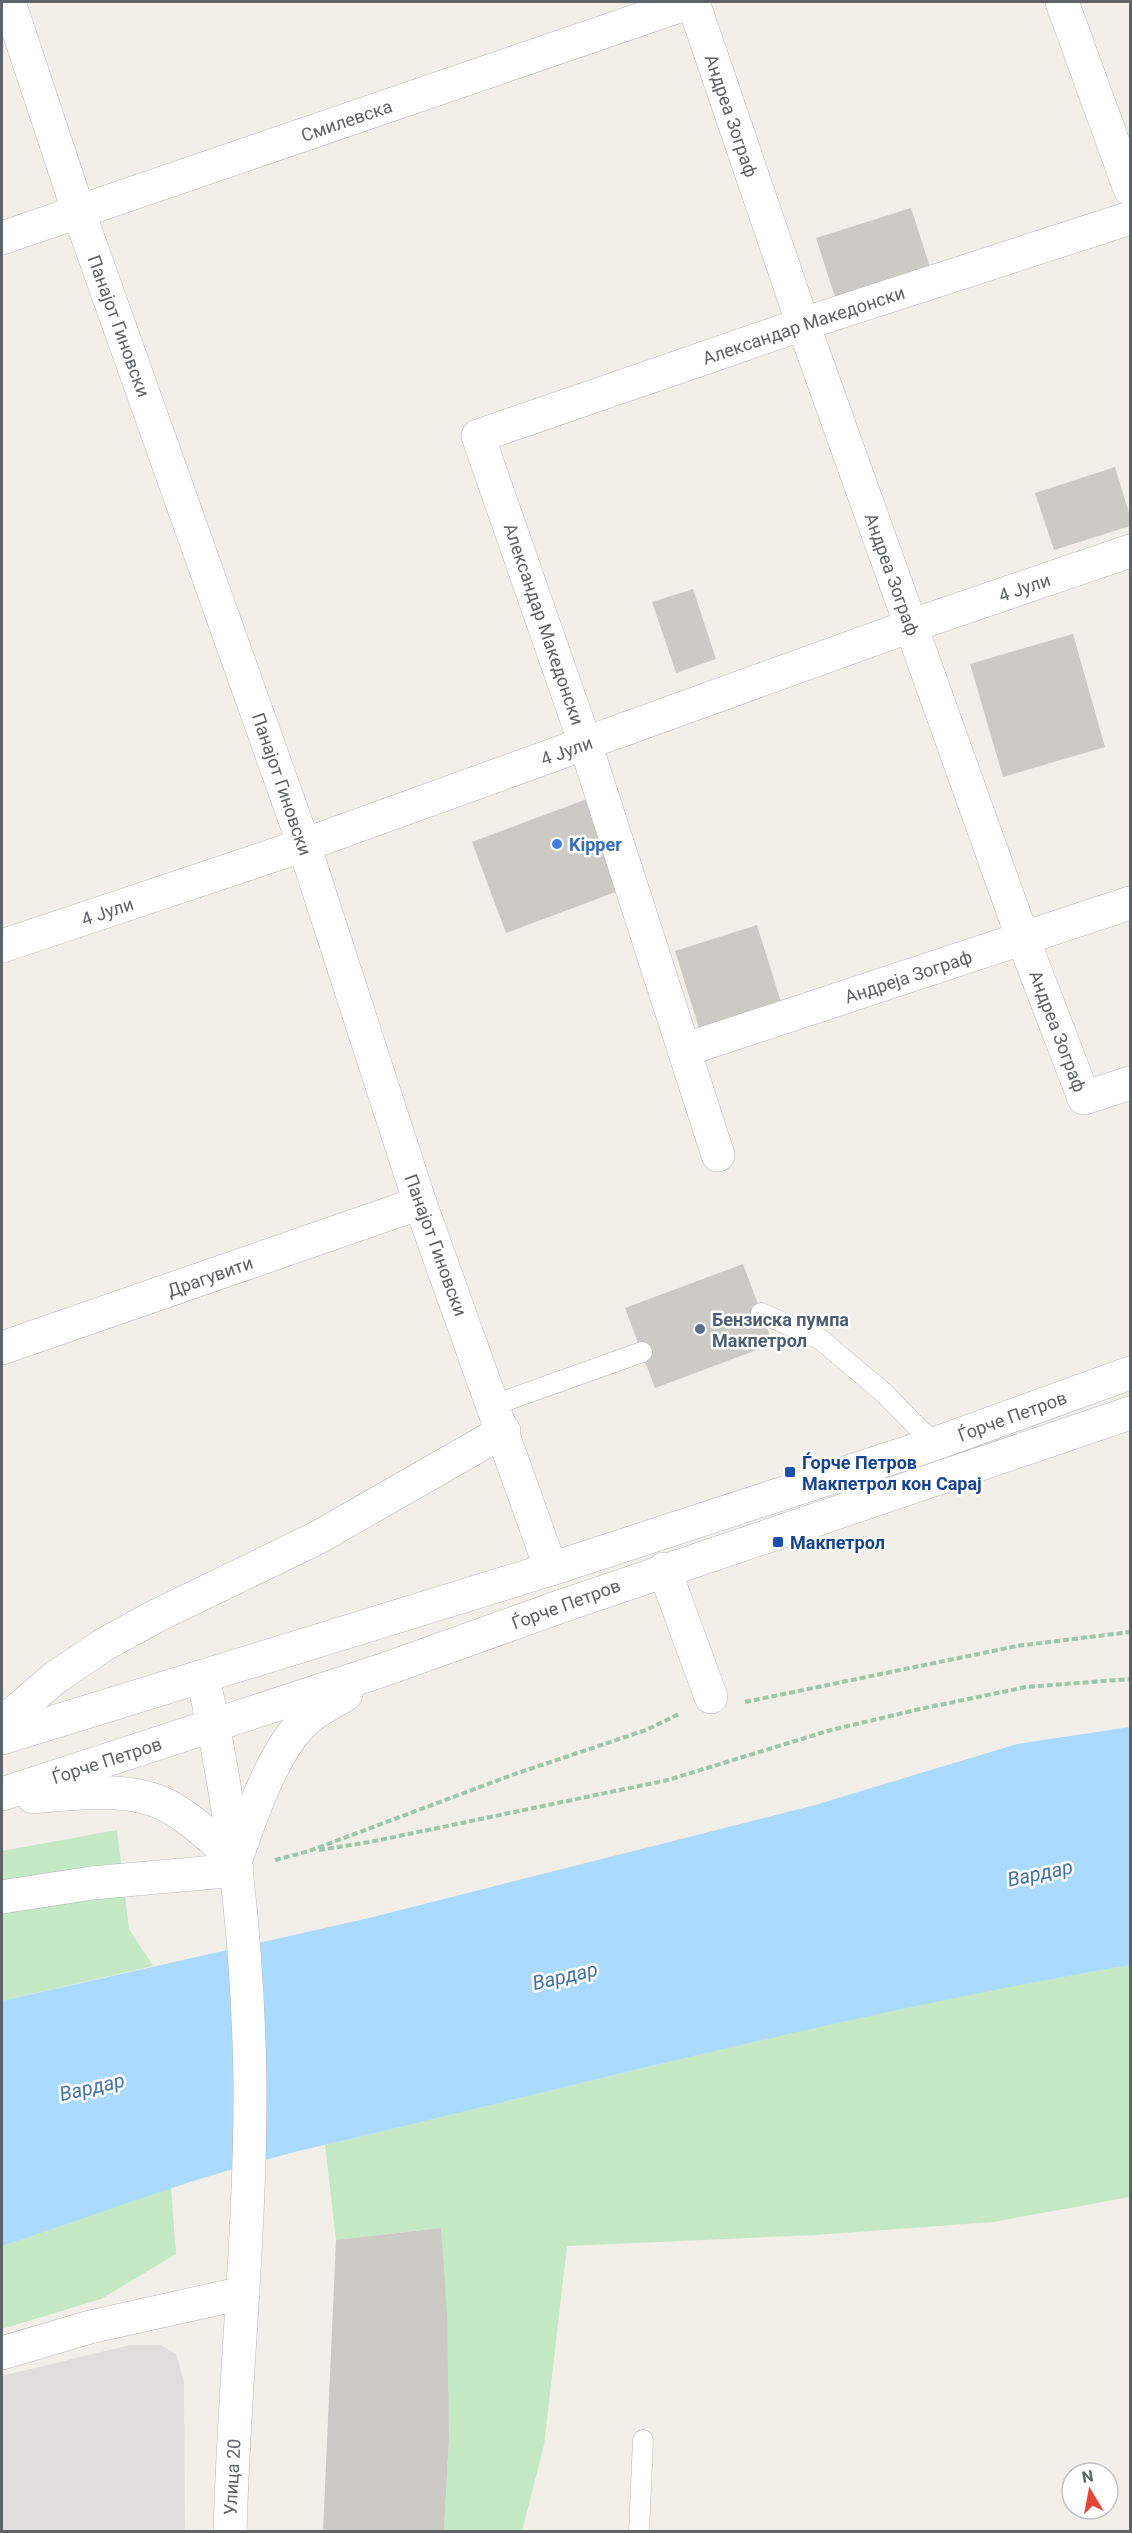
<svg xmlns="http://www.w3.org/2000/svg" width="1132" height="2533" viewBox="0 0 1132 2533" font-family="Roboto,sans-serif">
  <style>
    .industrial { fill: #e0deda }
    .green { fill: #c5e8c5 }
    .water { fill: #aadaff }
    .building { fill: #cccac5 }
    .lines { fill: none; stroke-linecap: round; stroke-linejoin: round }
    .service-casing { stroke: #b5b8bc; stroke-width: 21 }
    .minor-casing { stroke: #b5b8bc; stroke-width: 34 }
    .tertiary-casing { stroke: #b5b8bc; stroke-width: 34 }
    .secondary-casing { stroke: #b6babf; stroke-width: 34 }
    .path { stroke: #9cc7a9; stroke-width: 4; stroke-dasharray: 6 3; stroke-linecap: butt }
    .service { stroke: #fff; stroke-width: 20 }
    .minor { stroke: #fff; stroke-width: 33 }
    .tertiary { stroke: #fff; stroke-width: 33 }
    .secondary { stroke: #fff; stroke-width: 33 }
    .shop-dot { fill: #3f7fe0; stroke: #fff; stroke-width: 2 }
    .service-dot { fill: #5c6f8a; stroke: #fff; stroke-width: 2 }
    .transit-dot { fill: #1a4fb4; stroke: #fff; stroke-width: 2 }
    .labels { text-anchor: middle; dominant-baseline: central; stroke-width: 5; stroke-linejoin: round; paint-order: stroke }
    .street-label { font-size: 18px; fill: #5f6368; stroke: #fff }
    .shop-label { font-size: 18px; font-weight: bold; fill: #366cbe; stroke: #fff; text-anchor: start }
    .service-label { font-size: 18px; font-weight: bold; fill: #4e5e75; stroke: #fff; text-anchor: start }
    .transit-label { font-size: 18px; font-weight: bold; fill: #164399; stroke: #fff; text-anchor: start }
    .water-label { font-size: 20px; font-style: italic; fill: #4174aa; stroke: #fff }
  </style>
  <rect width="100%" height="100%" fill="#f1efe8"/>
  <path class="industrial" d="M130 2345H161L176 2354 184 2382 185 2531H2V2376Z"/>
  <path class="green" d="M117 1830 129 1929 153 1966 2 2001V1851Z
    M1130 1965V2197L993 2222 815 2235 567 2246 544 2445 522 2531H444L449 2437 441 2228 336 2240 325 2145 839 2021 1005 1986Z
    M171 2187 176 2254 101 2299 2 2329V2246Z"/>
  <path class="water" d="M1130 1727V1965C866 2009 607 2078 346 2140 227 2165 116 2208 2 2246V2001L369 1918 815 1805 1017 1744Z"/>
  <path class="building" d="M911 208 930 267 835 297 816 238Z
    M1115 467 1130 516V526L1054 550 1035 493Z
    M693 589 716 659 676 673 652 602Z
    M1073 634 1105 747 1003 777 970 664Z
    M587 799 621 890 506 933 472 842Z
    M757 925 781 1002 699 1028 675 951Z
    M743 1264 773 1344 655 1388 625 1308Z
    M441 2228 447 2314 449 2437 444 2532H323L336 2240Z"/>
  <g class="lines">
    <defs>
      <path id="service" d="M761 1313 820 1339 884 1393 934 1444
        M494 1405 642 1352
        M639 2532 643 2440"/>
      <g id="minor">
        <path id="s1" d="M693 2 803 324 1023 939 1084 1098 1130 1083"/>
        <path d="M1062 2 1130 189"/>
        <path id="s2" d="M2 238 691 2"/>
        <path id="s3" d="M2 946 304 845"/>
        <path id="s4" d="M684 1050 1130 903"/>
        <path id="s5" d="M718 1155 585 743 478 436 803 324 1130 218"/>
        <path id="s6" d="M2 1348 420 1203"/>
        <path d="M664 1569 711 1697"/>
        <path d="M2 1897 92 1883 237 1870"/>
        <path d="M2 2353 90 2327 243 2293"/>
      </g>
      <g id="tertiary">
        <path id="s7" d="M304 845 913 625 1130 551"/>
        <path id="s8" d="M551 1569 934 1444 1130 1373"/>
        <path d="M562 1606 1130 1413"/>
        <path d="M203 1677C233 1810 248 1946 250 2082 251 2232 234 2382 230 2532"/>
      </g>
      <g id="secondary">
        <path d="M2 1723 56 1677 105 1644 156 1616 317 1538 504 1431"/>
        <path d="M2 1738 551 1569 420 1203 304 845 78 210 9 2"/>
        <path id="s9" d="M2 1794 383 1670 562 1606"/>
        <path d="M33 1797C74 1793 128 1786 166 1805 191 1818 214 1841 236 1859 250 1819 274 1747 307 1719 318 1709 334 1702 346 1694"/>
      </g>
    </defs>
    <use href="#service" class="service-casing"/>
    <use href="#minor" class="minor-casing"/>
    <use href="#tertiary" class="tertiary-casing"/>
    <use href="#secondary" class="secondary-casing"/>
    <path class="path" d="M745 1702 1017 1646 1130 1632
      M319 1850 370 1842 668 1780 831 1730 920 1709 1026 1687 1130 1679
      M275 1860 309 1851 512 1775 646 1730 679 1714"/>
    <use href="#service" class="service"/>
    <use href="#minor" class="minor"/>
    <use href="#tertiary" class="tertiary"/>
    <use href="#secondary" class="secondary"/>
  </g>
  <circle class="shop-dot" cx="557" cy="844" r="6"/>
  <circle class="service-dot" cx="700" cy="1329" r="6"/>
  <g class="transit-dot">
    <rect x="784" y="1466" width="12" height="12" rx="3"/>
    <rect x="772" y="1536" width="12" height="12" rx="3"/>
  </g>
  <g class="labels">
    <g class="street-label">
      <text stroke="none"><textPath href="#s1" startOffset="120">Андреа Зограф</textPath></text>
      <text stroke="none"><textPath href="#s2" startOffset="364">Смилевска</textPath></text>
      <text stroke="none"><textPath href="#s5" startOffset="1102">Александар Македонски</textPath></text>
      <text transform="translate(119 326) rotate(70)">Панајот Гиновски</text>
      <text stroke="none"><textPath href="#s1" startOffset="606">Андреа Зограф</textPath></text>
      <text stroke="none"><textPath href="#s7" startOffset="765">4 Јули</textPath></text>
      <text transform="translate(544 624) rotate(71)">Αлександар Македонски</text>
      <text stroke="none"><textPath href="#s7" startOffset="279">4 Јули</textPath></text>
      <text transform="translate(282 784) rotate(71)">Панајот Гиновски</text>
      <text stroke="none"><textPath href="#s3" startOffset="111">4 Јули</textPath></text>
      <text stroke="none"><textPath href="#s4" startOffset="236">Андреја Зограф</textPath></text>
      <text stroke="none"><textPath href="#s1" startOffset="1092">Андреа Зограф</textPath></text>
      <text transform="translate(436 1245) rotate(70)">Панајот Гиновски</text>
      <text stroke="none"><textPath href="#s6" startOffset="220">Драгувити</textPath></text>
      <text stroke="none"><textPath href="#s8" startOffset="486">Ѓорче Петров</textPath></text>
      <text transform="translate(566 1604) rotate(-20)">Ѓорче Петров</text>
      <text stroke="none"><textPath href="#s9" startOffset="110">Ѓорче Петров</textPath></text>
      <text transform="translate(232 2477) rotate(-87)">Улица 20</text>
    </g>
    <g class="shop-label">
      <text x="569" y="844">Kipper</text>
    </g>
    <g class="service-label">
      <text x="712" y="1319">Бензиска пумпа<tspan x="712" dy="21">Макпетрол</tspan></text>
    </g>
    <g class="transit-label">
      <text x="802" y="1462">Ѓорче Петров<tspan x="802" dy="21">Макпетрол кон Сарај</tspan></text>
      <text x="790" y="1542">Макпетрол</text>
    </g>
    <g class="water-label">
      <text transform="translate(1040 1873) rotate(-12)">Вардар</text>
      <text transform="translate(565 1976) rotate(-13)">Вардар</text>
      <text transform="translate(92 2087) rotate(-13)">Вардар</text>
    </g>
  </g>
  <rect width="1132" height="2533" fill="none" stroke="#5f6368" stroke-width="6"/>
  <g transform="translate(1090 2491) rotate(350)"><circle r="28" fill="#ffffff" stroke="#bfc1c3" stroke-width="1.5"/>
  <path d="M0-4.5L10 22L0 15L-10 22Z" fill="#ea4335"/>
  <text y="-9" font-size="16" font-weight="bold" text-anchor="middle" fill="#5f6368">N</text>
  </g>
</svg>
